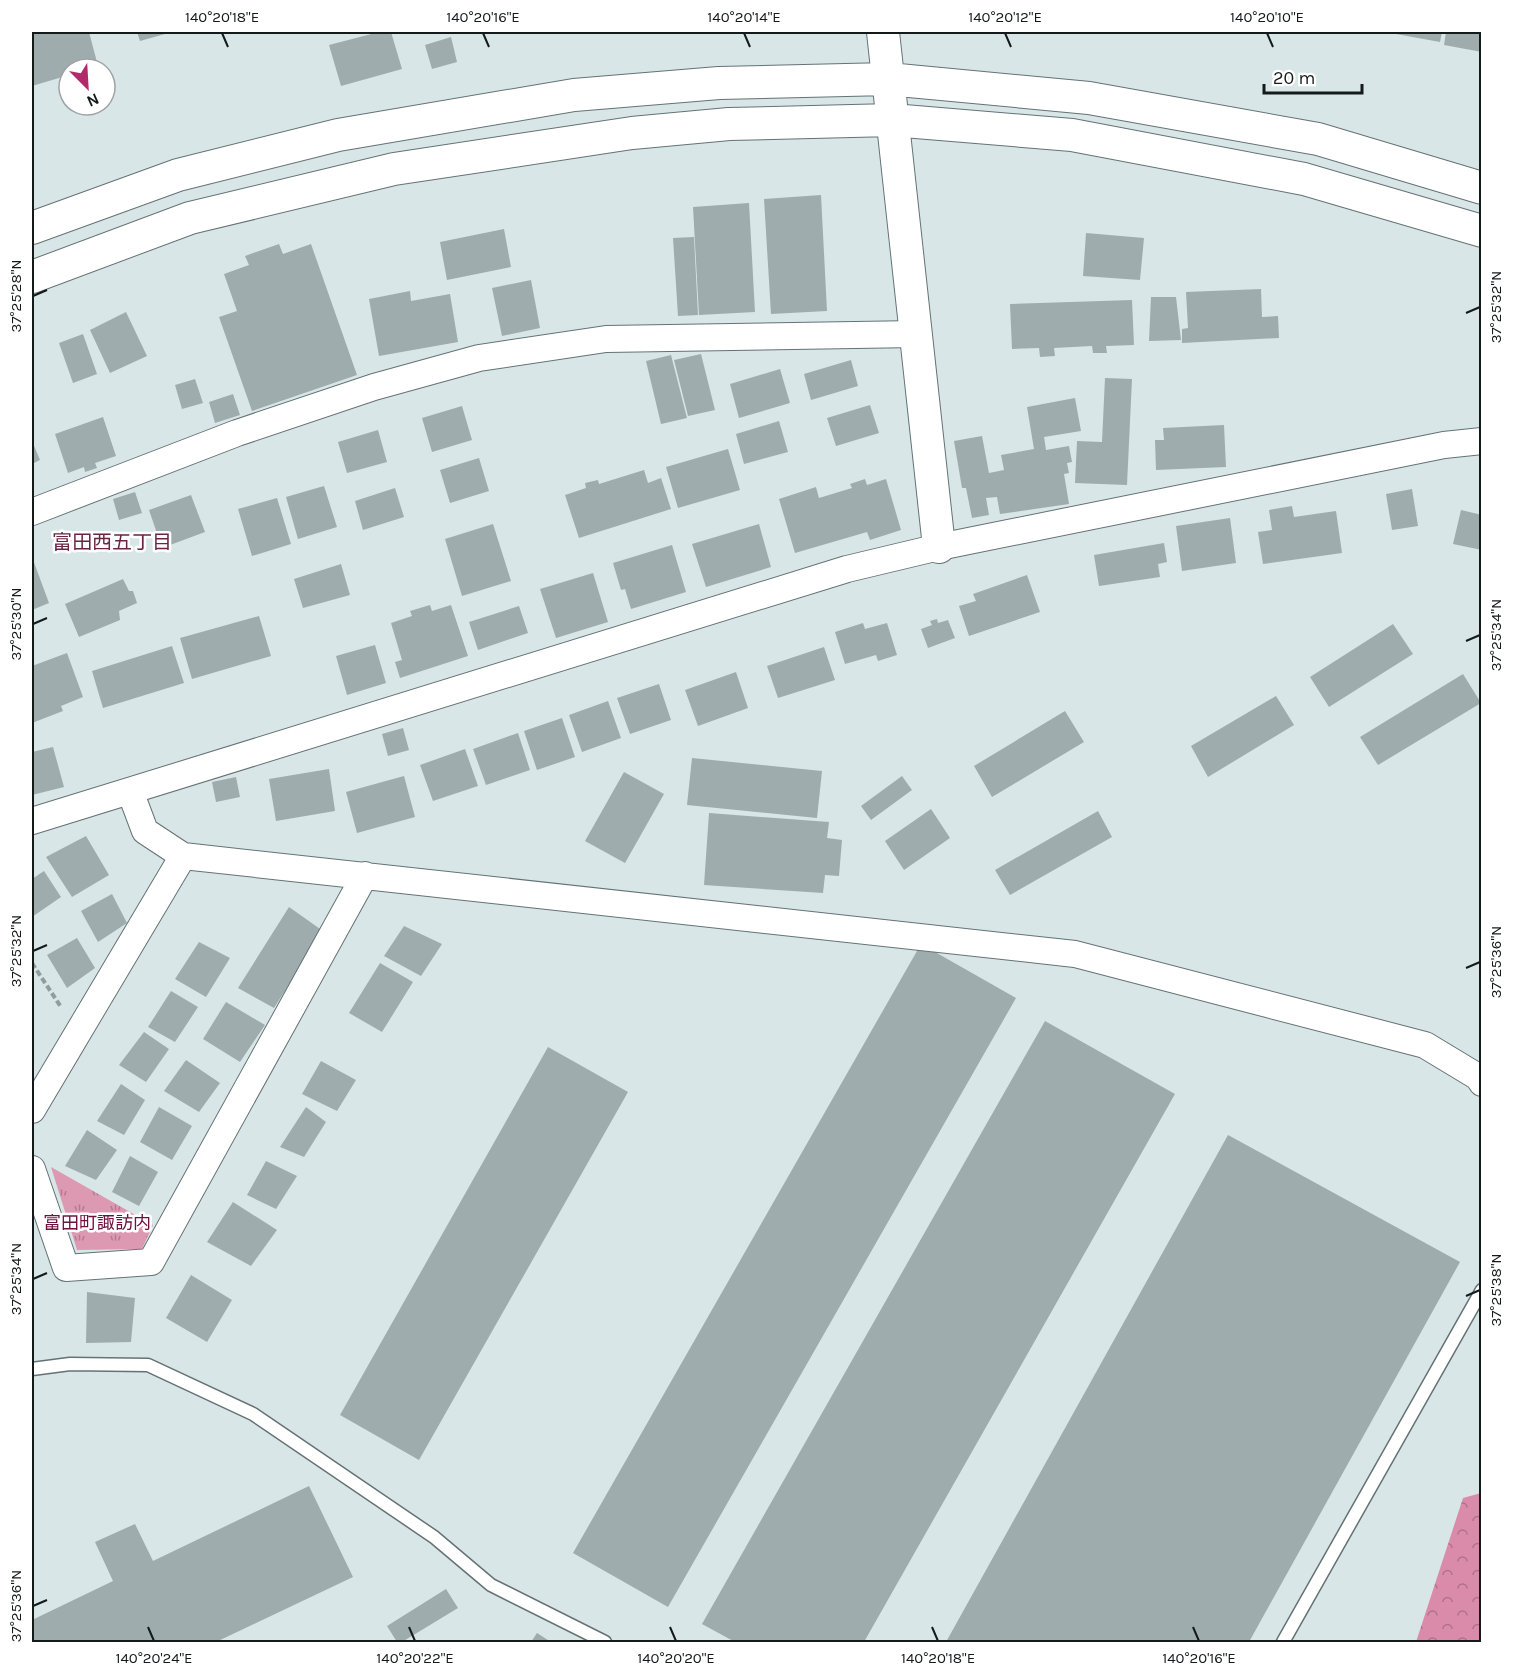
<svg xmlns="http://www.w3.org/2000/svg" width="1513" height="1674" viewBox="0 0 1513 1674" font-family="Karla,'Noto Sans JP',sans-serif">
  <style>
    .forest { fill: url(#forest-crowns) }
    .park { fill: url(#park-tufts) }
    .building { fill: #9eacae }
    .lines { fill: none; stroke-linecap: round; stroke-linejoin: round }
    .service-casing { stroke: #657274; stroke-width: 15 }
    .minor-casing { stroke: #657274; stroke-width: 28 }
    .tertiary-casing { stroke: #657274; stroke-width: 34 }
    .path { stroke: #919c9e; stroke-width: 4; stroke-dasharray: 6 3; stroke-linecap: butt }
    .service { stroke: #fff; stroke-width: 12 }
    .minor { stroke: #fff; stroke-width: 26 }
    .tertiary { stroke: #fff; stroke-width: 32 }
    .ticks { fill: none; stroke: #14191a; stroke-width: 2 }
    .labels { text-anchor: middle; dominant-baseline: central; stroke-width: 5; stroke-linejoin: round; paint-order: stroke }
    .park-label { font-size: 18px; fill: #6e1040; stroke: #fff }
    .neighbourhood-label { font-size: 20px; fill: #682643; stroke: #fff }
    .neatline { fill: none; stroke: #14191a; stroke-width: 2 }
    .ticks-label { font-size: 15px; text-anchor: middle; fill: #14191a }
  </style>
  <defs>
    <pattern id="forest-crowns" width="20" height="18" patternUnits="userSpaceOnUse" patternTransform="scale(1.5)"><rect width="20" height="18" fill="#da8ba9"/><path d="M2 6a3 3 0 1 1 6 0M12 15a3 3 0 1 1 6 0" fill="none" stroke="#b07189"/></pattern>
    <pattern id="park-tufts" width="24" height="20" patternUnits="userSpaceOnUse" patternTransform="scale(1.5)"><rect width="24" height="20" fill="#dd99b1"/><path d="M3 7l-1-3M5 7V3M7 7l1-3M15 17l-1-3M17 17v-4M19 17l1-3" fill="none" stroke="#b27c8f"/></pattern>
  </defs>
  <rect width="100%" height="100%" fill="#d8e6e8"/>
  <path class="forest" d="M1481 1493V1642H1416L1463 1498Z"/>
  <path class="park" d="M51 1167 153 1225 142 1249 77 1250Z"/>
  <path class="building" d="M32 32H89L98 66 69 69V75L32 86Z
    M137 32H172L140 41Z
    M379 32H391L402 69 341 86 329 45Z
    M1385 32H1442L1440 42Z
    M1446 32H1482V52L1444 45Z
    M451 37 457 62 432 69 425 45Z
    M821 195 827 311 771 314 764 199Z
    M749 203 755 312 699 315 693 207Z
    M504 229 511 267 447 280 440 242Z
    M1086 233 1144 238 1140 280 1083 276Z
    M694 237 698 315 678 316 673 238Z
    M279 244 283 254 311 244 357 375 252 411 219 317 237 311 224 274 249 265 245 256Z
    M531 280 540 328 502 336 492 288Z
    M1261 289 1262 317 1278 316 1279 338 1182 343V329L1188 328 1186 292Z
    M410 291 411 301 450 294 458 342 379 356 369 299Z
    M1151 297H1176L1181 340 1149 341Z
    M1132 300 1134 345 1106 346 1107 353H1093L1092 346 1054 348 1055 356 1040 357 1039 348 1012 349 1010 304Z
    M126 312 147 356 110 373 90 330Z
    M83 334 97 374 73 383 59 343Z
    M701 354 715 410 688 416 674 360Z
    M671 355 687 418 661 424 646 361Z
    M851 360 858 386 811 400 804 374Z
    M780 369 790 403 739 418 730 384Z
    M1105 378 1132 379 1127 485 1075 483 1077 441 1102 442Z
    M195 379 203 403 182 409 175 385Z
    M233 394 240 415 215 423 209 402Z
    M1075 398 1081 431 1044 437 1046 450 1069 446 1072 462 1067 463 1069 473 1064 474 1069 504 1000 514 997 497 986 498 989 515 972 518 966 488H962L954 441 982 436 989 473 1004 470 1001 455 1034 449 1027 407Z
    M870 405 879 433 836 446 827 418Z
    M462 406 472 440 432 452 422 418Z
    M103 417 116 456 95 463 97 468 85 472 84 467 68 473 55 434Z
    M779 421 788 452 744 464 736 434Z
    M1224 425 1226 467 1156 470 1155 440H1164L1163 428Z
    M378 430 387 462 347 473 338 442Z
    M32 441 40 460 32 464Z
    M728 449 740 490 678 508 666 467Z
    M479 458 489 491 450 503 440 470Z
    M644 470 648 483 661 478 671 509 579 538 565 495 586 488 585 483 598 480 599 484Z
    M865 479 867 485 886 479 901 530 870 540 867 532 795 553 779 499 816 487 819 498 852 488 850 484Z
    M324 486 337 527 298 539 286 497Z
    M395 488 404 517 363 530 355 501Z
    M1412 489 1418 526 1392 530 1386 494Z
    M135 492 142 513 119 520 113 499Z
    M191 495 205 532 162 548 149 510Z
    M277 498 291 544 252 556 238 509Z
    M1292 506 1294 517 1336 511 1342 553 1263 564 1258 532 1272 530 1269 510Z
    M1461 510 1482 515V550L1453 544Z
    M1230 518 1236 563 1182 571 1176 526Z
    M493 524 511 581 462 596 445 539Z
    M759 524 771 567 706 587 692 544Z
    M1164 543 1167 562 1158 564 1160 577 1099 586 1094 555Z
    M672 545 686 592 631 609 625 589 621 590 613 563Z
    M32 557 49 603 32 610Z
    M341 564 350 595 303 608 294 579Z
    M593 573 608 622 556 638 540 589Z
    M1027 575 1040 612 969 636 959 606 976 601 973 594Z
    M123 579 129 591H133L137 603 119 611 120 620 79 637 65 604Z
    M430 605 432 611 451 605 468 656 400 678 395 662 402 660 391 623 412 616 410 611Z
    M519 606 528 633 478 650 469 622Z
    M259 616 271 656 192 679 180 638Z
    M937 619 938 623 948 620 955 638 928 648 921 629 932 625 930 621Z
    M863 623 865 629 887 623 897 655 878 661 876 655 845 664 835 632Z
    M1393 624 1413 654 1329 707 1310 677Z
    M375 645 386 683 347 695 336 656Z
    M172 646 184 683 103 708 92 671Z
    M824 647 835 680 778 698 767 666Z
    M67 653 83 697 61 706 63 711 32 723V666Z
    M736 672 748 708 698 726 685 690Z
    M1463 674 1481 703 1378 765 1360 737Z
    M659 684 671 720 630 734 617 698Z
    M1276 696 1294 725 1208 777 1191 746Z
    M608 701 621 738 582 752 569 715Z
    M1065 711 1084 742 992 797 974 766Z
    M562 718 575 757 537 770 524 731Z
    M403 728 409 750 388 756 382 734Z
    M518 733 530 770 486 785 473 749Z
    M53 747 64 787 32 795V752Z
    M465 749 478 786 433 801 420 765Z
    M692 758 822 771 817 818 687 805Z
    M329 769 335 811 276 821 269 779Z
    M624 772 664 794 625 863 585 841Z
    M404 776 415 817 357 833 346 792Z
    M902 776 912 790 871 820 861 806Z
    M236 777 240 797 216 802 212 782Z
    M931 809 950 838 904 870 885 841Z
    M1098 811 1112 837 1010 895 995 870Z
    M709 813 829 822 827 838 842 840 839 876 825 875 823 893 704 885Z
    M86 836 109 875 72 897 46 857Z
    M44 871 61 897 32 917V879Z
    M112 894 127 923 98 942 81 911Z
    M289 907 323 931 274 1008 238 988Z
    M404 926 442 944 421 976 384 956Z
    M77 938 95 968 67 988 47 955Z
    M199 942 230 958 206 997 175 979Z
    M921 944 1016 998 668 1607 573 1553Z
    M380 963 413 982 382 1032 349 1013Z
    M171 991 198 1007 175 1042 148 1027Z
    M226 1002 265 1025 240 1062 203 1039Z
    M1045 1021 1175 1094 864 1642H735L702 1624Z
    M144 1032 169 1049 146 1082 119 1065Z
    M548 1047 628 1092 419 1460 340 1415Z
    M186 1060 220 1083 199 1112 164 1091Z
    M321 1061 356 1080 337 1111 302 1094Z
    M121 1084 145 1100 124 1135 97 1121Z
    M159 1107 192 1126 172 1160 140 1142Z
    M306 1107 326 1122 304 1157 280 1147Z
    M87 1130 117 1150 96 1180 65 1166Z
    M1228 1135 1460 1262 1249 1642H946Z
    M130 1156 158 1172 139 1206 112 1192Z
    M266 1161 297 1176 276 1209 247 1195Z
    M233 1202 277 1230 251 1266 207 1242Z
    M191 1275 232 1300 207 1342 166 1318Z
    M87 1292 135 1298 131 1342 86 1343Z
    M309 1486 353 1577 216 1642H32V1620L113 1581 95 1542 135 1524 153 1561Z
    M446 1589 458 1608 402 1642H397L387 1626Z
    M537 1633 551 1642H531Z"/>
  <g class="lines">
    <defs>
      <path id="service" d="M32 1369 70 1364 148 1365 253 1414 434 1537 491 1585 605 1642
        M1283 1642 1482 1290"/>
      <path id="minor" d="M32 512 237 433 374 387 479 358 606 339 917 334
        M130 791 145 831 183 856 1075 954 1425 1045 1478 1077 1482 1083
        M32 821 847 569 939 547 1444 445 1482 441
        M32 1110 183 856
        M32 1169 66 1268 151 1262 365 875"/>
      <path id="tertiary" d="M883 32 939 547
        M32 228 178 175 338 135 574 95 719 83 888 79 1089 98 1318 139 1482 188
        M32 277 190 218 394 169 632 133 729 124 892 120 1072 135 1304 179 1482 231"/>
    </defs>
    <use href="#service" class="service-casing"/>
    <use href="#minor" class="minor-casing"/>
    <use href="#tertiary" class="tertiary-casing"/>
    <path class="path" d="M32 963 61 1007"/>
    <use href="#service" class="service"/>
    <use href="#minor" class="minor"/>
    <use href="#tertiary" class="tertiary"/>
  </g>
  <path class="ticks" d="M222 33 228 47M483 33 489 47M744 33 750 47M1005 33 1011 47M1267 33 1273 47M33 296 47 290M1466 313 1480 307M33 624 47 618M1466 641 1480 635M33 951 47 945M1466 968 1480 962M33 1279 47 1273M1466 1296 1480 1290M33 1606 47 1600M148 1627 154 1641M409 1627 415 1641M670 1627 676 1641M932 1627 938 1641M1193 1627 1199 1641"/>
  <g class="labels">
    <g class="park-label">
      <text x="97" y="1223">富田町諏訪内</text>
    </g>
    <g class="neighbourhood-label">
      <text x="112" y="542">富田西五丁目</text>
    </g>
  </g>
  <rect width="1513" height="1674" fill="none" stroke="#ffffff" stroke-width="66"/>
  <g transform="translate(87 87) rotate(156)"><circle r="28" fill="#ffffff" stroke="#a1a3a3" stroke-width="1.5"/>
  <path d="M0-4.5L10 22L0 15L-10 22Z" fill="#b22a6c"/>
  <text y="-9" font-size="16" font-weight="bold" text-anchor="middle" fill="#14191a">N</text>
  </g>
  <path d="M1264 84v9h98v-9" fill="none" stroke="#14191a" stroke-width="3"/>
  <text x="1273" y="84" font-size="18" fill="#14191a" stroke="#ffffff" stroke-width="4.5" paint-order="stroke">20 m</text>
  <rect x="33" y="33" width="1447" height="1608" class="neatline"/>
  <g class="ticks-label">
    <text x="222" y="22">140°20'18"E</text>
    <text x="483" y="22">140°20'16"E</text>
    <text x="744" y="22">140°20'14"E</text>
    <text x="1005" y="22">140°20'12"E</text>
    <text x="1267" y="22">140°20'10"E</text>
    <text transform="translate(16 296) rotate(-90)" y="5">37°25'28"N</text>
    <text transform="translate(1496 307) rotate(-90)" y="5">37°25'32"N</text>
    <text transform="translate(16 624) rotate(-90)" y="5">37°25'30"N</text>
    <text transform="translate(1496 635) rotate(-90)" y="5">37°25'34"N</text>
    <text transform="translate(16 951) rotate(-90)" y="5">37°25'32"N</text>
    <text transform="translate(1496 962) rotate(-90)" y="5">37°25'36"N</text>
    <text transform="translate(16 1279) rotate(-90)" y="5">37°25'34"N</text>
    <text transform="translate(1496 1290) rotate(-90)" y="5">37°25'38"N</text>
    <text transform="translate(16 1606) rotate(-90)" y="5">37°25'36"N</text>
    <text x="154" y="1663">140°20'24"E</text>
    <text x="415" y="1663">140°20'22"E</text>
    <text x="676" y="1663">140°20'20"E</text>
    <text x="938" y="1663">140°20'18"E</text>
    <text x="1199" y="1663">140°20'16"E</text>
  </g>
</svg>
